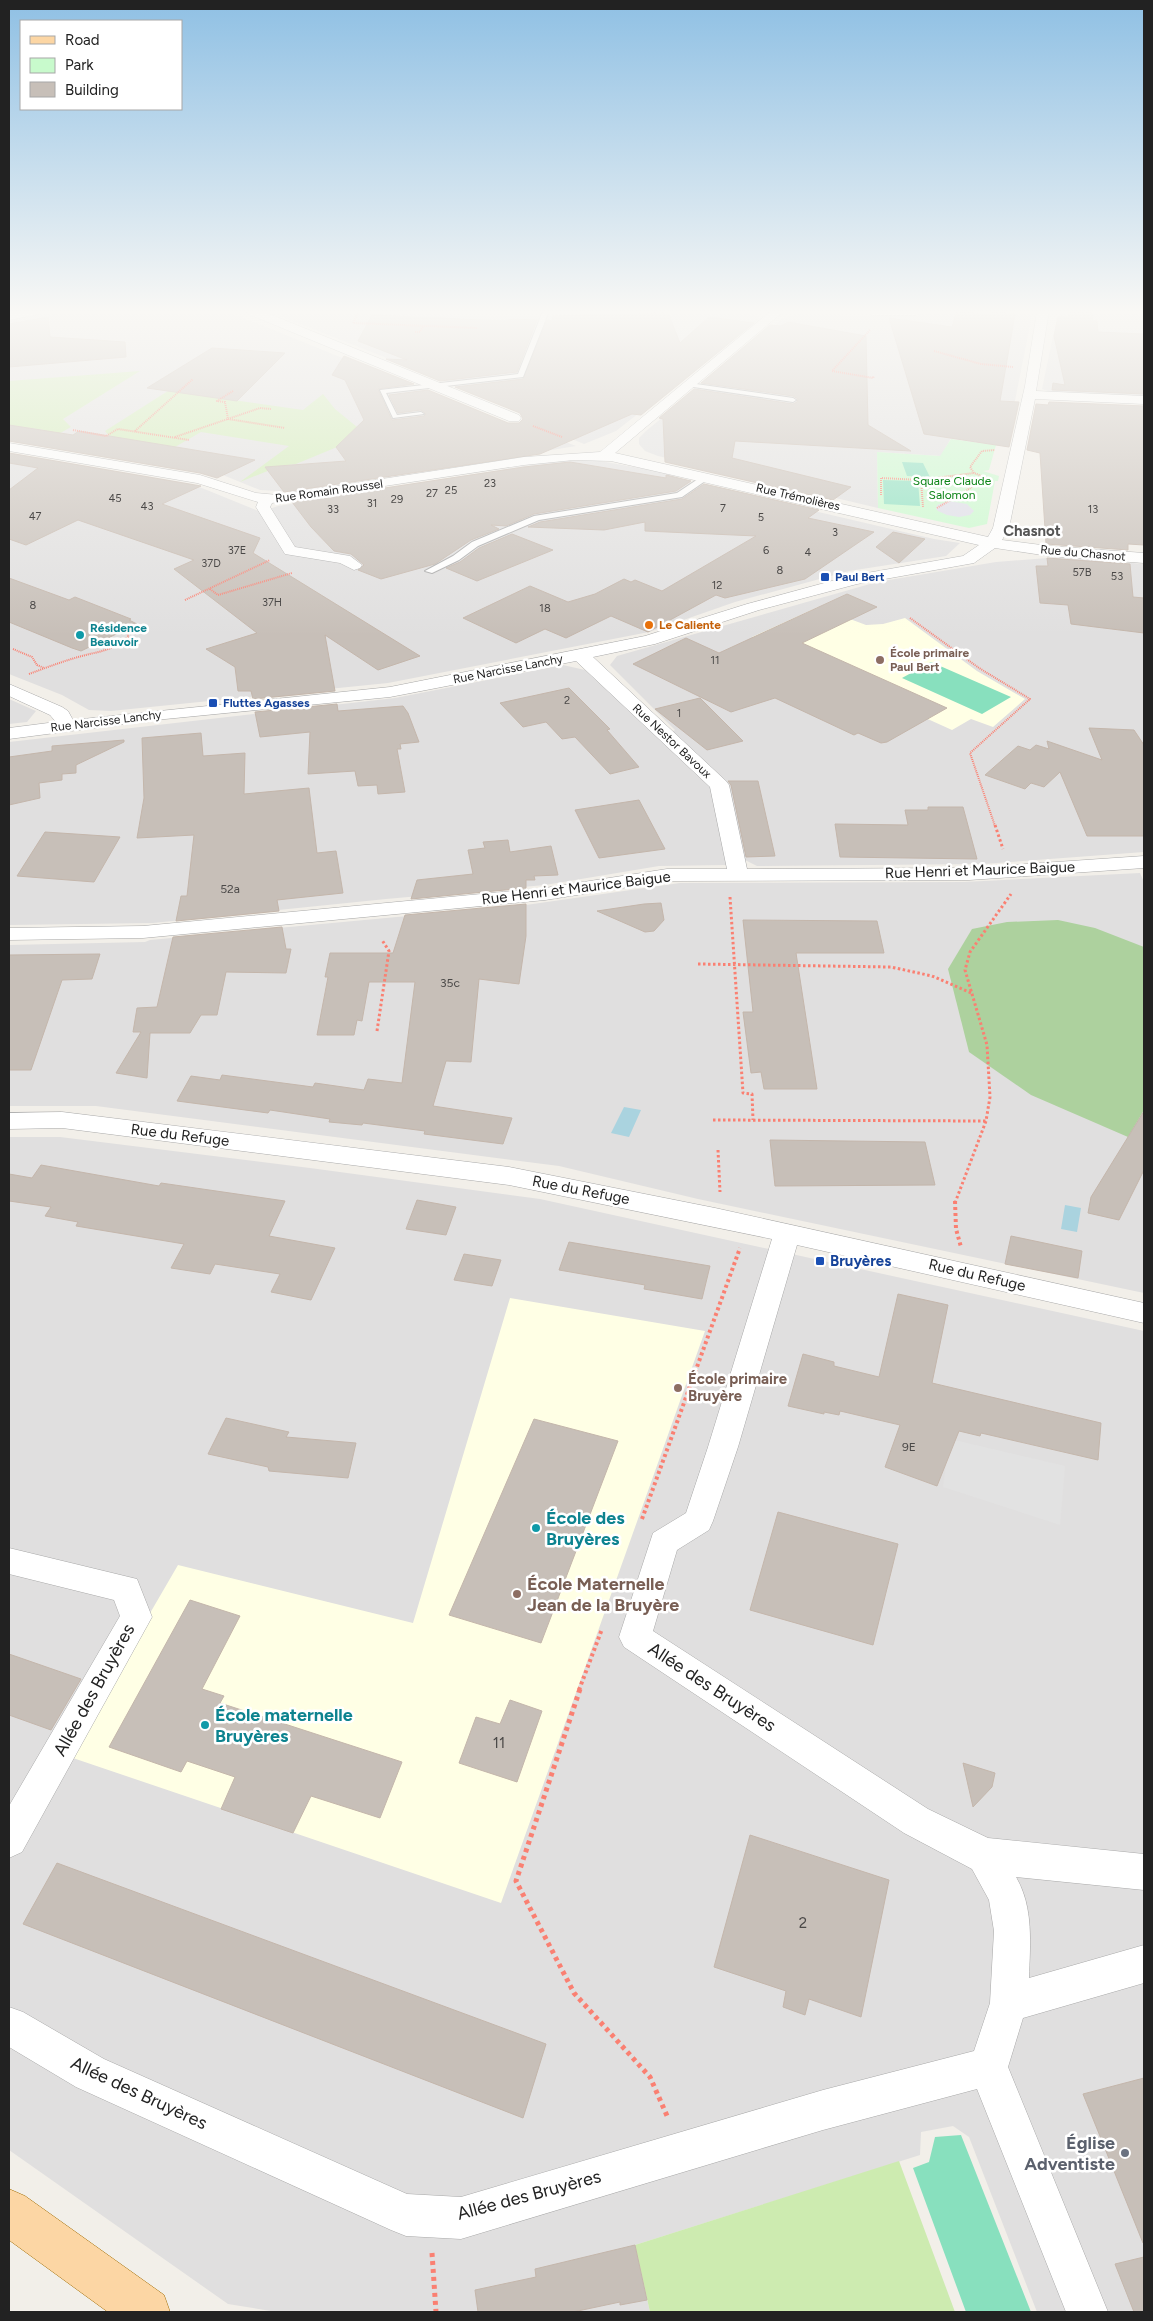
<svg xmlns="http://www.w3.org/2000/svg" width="1153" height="2321" viewBox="0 0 1153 2321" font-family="Figtree,sans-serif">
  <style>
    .residential { fill: #e0dfdf }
    .education { fill: #ffffe5 }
    .grass { fill: #cdebb0 }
    .forest { fill: #add19e }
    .park { fill: #c8facc }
    .pitch { fill: #88e0be }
    .parking { fill: #e2e2e2 }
    .plaza { fill: #dddde8 }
    .water { fill: #aad3df }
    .building { fill: #c7bfb8; stroke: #c4b6ab }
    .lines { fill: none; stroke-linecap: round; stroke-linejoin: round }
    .service-casing { stroke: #a9a9a9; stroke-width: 2 }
    .minor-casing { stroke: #a9a9a9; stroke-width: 1 }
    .primary-casing { stroke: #a06b00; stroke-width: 1 }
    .path-far3 { stroke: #fa8072; stroke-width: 2; stroke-dasharray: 1 1; stroke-linecap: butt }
    .path-far2 { stroke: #fa8072; stroke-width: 3; stroke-dasharray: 2.5 2.5; stroke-linecap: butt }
    .path-far1 { stroke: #fa8072; stroke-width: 4; stroke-dasharray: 3 3; stroke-linecap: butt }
    .path { stroke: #fa8072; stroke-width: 5; stroke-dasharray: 4 4; stroke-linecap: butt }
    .service { fill: #fff; fill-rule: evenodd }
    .minor { fill: #fff; fill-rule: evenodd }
    .primary { fill: #fcd6a4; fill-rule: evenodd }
    .transit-dot { fill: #1a4fb4; stroke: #fff; stroke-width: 2 }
    .food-dot { fill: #e8710a; stroke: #fff; stroke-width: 2 }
    .culture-dot { fill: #0f9aa8; stroke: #fff; stroke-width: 2 }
    .education-dot { fill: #8d6e63; stroke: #fff; stroke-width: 2 }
    .worship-dot { fill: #6b7280; stroke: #fff; stroke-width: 2 }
    .labels { text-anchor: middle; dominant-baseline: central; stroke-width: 5; stroke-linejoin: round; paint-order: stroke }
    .far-number-label { font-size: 11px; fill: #4b4948 }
    .far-park-label { font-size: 12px; fill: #0c8416; stroke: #fff }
    .far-street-label { font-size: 12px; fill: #222; stroke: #fff }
    .far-transit-label { font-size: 12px; font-weight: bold; fill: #164399; stroke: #fff; text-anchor: start }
    .far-food-label { font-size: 12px; font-weight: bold; fill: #c56008; stroke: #fff; text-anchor: start }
    .far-culture-label { font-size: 12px; font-weight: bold; fill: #0d838f; stroke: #fff; text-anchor: start }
    .far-education-label { font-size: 12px; font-weight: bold; fill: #785e54; stroke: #fff; text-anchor: start }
    .number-label { font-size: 12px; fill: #4b4948 }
    .far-quarter-label { font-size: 15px; font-weight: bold; fill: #555; stroke: #fff }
    .street-label { font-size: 15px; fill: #222; stroke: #fff }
    .transit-label { font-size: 15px; font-weight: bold; fill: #164399; stroke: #fff; text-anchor: start }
    .education-label { font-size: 15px; font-weight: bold; fill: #785e54; stroke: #fff; text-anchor: start }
    .near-number-label { font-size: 15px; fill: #4b4948 }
    .near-culture-label { font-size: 18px; font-weight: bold; fill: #0d838f; stroke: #fff; text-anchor: start }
    .near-education-label { font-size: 18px; font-weight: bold; fill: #785e54; stroke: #fff; text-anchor: start }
    .near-street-label { font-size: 18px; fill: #222; stroke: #fff }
    .near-worship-label { font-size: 18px; font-weight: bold; fill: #5b616d; stroke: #fff; text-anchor: end }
  </style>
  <rect width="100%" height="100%" fill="#f2efe9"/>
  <path class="residential" d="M52 311H227L507 425 524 426 576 446 296 492 260 490 218 473 9 439V319Z
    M267 311H382L489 317 608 315 609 312 639 311 748 313 761 318 616 431 584 444 533 423 534 418 458 386Z
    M997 311H1022L1032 315 1006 446 951 438 941 456 877 452 878 508 658 456 645 451 639 444V438L646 431 783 318 799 314 879 316 882 313 945 314Z
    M1061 311H1144V396L1050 392 1042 389 1053 336Z
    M9 453 192 484 261 512 278 506 517 467 560 461H600L662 472 690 482 934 539 960 543 946 556 849 571 735 602 649 632 388 683 111 711 89 710 62 695 9 674Z
    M1060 557 1144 564V852L983 864 757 866 743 859 729 792 671 732 675 730 610 665 617 656 877 582 996 562Z
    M563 665 585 670 713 786 728 865 659 866 545 885 386 899 153 923 9 925V742L395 698Z
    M9 699 36 711 27 722 9 724Z
    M1140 873 1144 882V1110L1142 1114 1144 1115V1293L698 1199 559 1166 96 1106H9V945L145 942 150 940 526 905 680 883 964 882Z
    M9 1137H60L310 1168 540 1199 1144 1331V2312H1037L969 2137 953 2126 921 2132 920 2155 635 2245 650 2312H277L228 2304 9 2150Z"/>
  <path class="education" d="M818 607 866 625 883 624 905 618 977 671 1025 699 993 727 971 719 952 730 773 649 774 647 752 637Z
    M510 1298 705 1331 501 1903 67 1756 178 1565 413 1623Z"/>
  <path class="grass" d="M140 371 63 419 71 427 41 444 44 430 9 425V381Z
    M182 382 226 399 303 410 323 394 335 409 357 427 340 443 342 445 296 464 280 466 240 482 289 446 201 432 175 447 110 437 105 431Z
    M899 2161 955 2312H650L635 2245Z"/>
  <path class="forest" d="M1058 920 1095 928 1144 947V1110L1128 1137 1031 1095 969 1052 948 969 972 929 1007 922Z"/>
  <path class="park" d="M951 439 996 445 989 470 983 471 999 476 998 481H995L987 524 969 528 878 508 877 452 940 456Z"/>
  <path class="pitch" d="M902 462 923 463 930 477 907 476Z
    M883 480 918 481 920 506 884 504Z
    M931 662 1011 697 982 714 902 678Z
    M961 2135 1031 2312H966L913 2168 929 2162 935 2137Z"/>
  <path class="parking" d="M950 1439 1065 1466 1060 1525 943 1487Z"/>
  <path class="plaza" d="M949 501 967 504 974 511 970 515 959 517 947 515 938 511 936 509 937 505Z"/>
  <path class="water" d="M624 1107 641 1110 629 1137 611 1133Z
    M1065 1205 1081 1208 1077 1232 1061 1229Z"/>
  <path class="building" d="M957 311 990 315 991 311 1015 314 1000 401 1019 402 1009 447 924 434 889 318 952 327Z
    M1068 311H1092L1093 321H1097L1098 332 1144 334V394L1052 390 1053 383 1065 385 1054 336 1058 316 1069 317Z
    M668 313 680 343 709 317 754 323 641 415 632 414 540 454 284 492 265 467 346 461 336 447 364 420 345 380 332 375 344 356 414 384 378 389 392 420 424 416 426 414 421 410 398 413 389 395 428 390 508 423H519L523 419 520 413 455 387 523 379 547 320 553 321 552 316Z
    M372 315 505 321 512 319 537 320 517 372 440 381 386 359 407 360 358 341Z
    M48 317 50 337 125 342 126 357 9 367V324Z
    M788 322 866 336 868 425 911 451 735 441 732 458 851 487 833 500 665 462 663 419 659 418 694 389 793 404 797 402 798 399 793 396 701 383 770 325 781 326Z
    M212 348 285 353 237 401 147 388Z
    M1049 402 1144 406V545L1128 544V550L1046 544 1040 453 1027 450 1036 404 1048 405Z
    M9 425 73 435 79 431 255 460 217 478 200 473 9 441Z
    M9 453 201 486 162 504 260 538 253 553 420 656 378 670 325 635 335 691 253 699 251 691H238L235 667 206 649 257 633 174 569 194 560 78 520 26 545 9 539V490L38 468 9 463Z
    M570 462 666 478V475L691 481 676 491 534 514 506 526 491 525 499 529 471 540 435 564 381 579 358 570 364 565 351 554 334 551 311 527 292 502 524 467Z
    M704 484 819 510 808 518 874 532 805 579 725 598 716 595 648 632 611 616 566 638 545 629 516 643 463 618 530 586 568 602 595 594 624 579 631 582 635 580 662 591 756 536 645 531V522L604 530 528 527 540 522 682 499Z
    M893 532 925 539 899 563 876 547Z
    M512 534 553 550 477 581 446 568 460 562 479 548Z
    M1047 558 1130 564 1133 597 1144 598V633L1071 624 1068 605 1040 603 1036 566H1048Z
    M9 578 69 600 75 597 131 619 129 620 137 624 81 651 72 648 9 622Z
    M847 594 877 607 802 643 947 708 887 742 881 743 858 733 854 735 775 698 731 712 633 664 686 638 719 653Z
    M569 688 610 729 607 730 639 767 610 774 575 737 562 739 546 722 523 727 500 703Z
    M700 698 743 741 707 750 655 709Z
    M337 704 338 711 403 706 408 713 419 742 400 744 401 749H397L405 792 378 794 377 785 358 786 355 771 308 774 310 732 260 737 255 712Z
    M1089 728 1134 730 1144 745V836H1087L1060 772 1044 787 1031 783 1025 789 985 775 1018 746 1030 750 1036 745 1049 749 1047 741 1102 760Z
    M201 733 203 756 245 753 244 794 309 788 317 853 336 851 343 893 277 900 279 911 176 921 181 896H187L194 835 137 838 144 798 142 738Z
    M124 740V742L76 765V773L62 774V780L39 783 40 798 9 805V757L52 751V746Z
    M728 781H758L775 856 746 857 731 785Z
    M639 800 665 849 599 858 575 810Z
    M928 807H963L977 859 840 857 835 824 908 825 905 810H928Z
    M45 832 120 837 94 882 17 876Z
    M508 840 510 852 551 846 558 875 534 876 535 880H526V888L411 899 417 880 473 874 468 850 485 848 483 842Z
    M661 903 664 920 654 931 645 932 597 911 644 904Z
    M526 904V936L519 984 479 979 471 1062 446 1061 433 1106 512 1118 503 1144 424 1134 425 1131 363 1123 362 1125 329 1122 330 1119 270 1110 268 1113 177 1101 191 1076 220 1080 222 1075 313 1087 315 1083 364 1090 368 1079 402 1083 415 982H369L362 1021 357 1020 354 1035H317L328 977H325L330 953H393L405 915Z
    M743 920 877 921 884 953H796L817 1089H764L761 1072 751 1073 743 1012H753Z
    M282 927 286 949H291L286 973 226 972 217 1015H201L190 1033H150L147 1078 116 1073 141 1032H133L137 1008 157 1007 173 937Z
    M100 954 92 979 62 980 31 1070H9V955Z
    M1144 1111V1170L1119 1220 1088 1213 1091 1197Z
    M770 1140 925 1142 935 1185 775 1186Z
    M41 1165 159 1186 161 1183 285 1201 269 1236 335 1248 311 1300 271 1292 280 1274 215 1264 210 1274 171 1268 184 1244 76 1226 78 1222 45 1216 51 1207 9 1201V1174L32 1178Z
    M417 1200 456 1207 446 1235 406 1229Z
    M1011 1236 1082 1251 1078 1278 1005 1264Z
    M569 1242 710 1266 702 1299 644 1289 645 1285 559 1270Z
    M464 1254 501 1260 492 1286 454 1280Z
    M898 1294 948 1305 932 1383 1101 1423 1098 1460 981 1433 980 1436 959 1431 937 1486 885 1467 900 1425 840 1411 839 1415 824 1412V1414L788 1406 803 1354 834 1362V1366L879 1377Z
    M226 1418 289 1432 286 1437 356 1443 348 1478 269 1471 268 1467 208 1454Z
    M534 1419 618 1441 541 1643 449 1615Z
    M778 1512 898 1544 873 1645 750 1610Z
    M190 1600 240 1616 202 1689 224 1696 220 1703 402 1762 380 1818 311 1796 293 1833 221 1809 235 1777 187 1761 181 1772 109 1747Z
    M9 1654 81 1679 51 1730 9 1715Z
    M510 1700 542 1711 517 1782 459 1763 476 1717 500 1724Z
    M963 1763 995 1773 992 1787 973 1807Z
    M750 1835 889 1880 861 2017 809 1999 805 2015 783 2007 786 1991 714 1967Z
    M57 1863 546 2044 523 2118 23 1924Z
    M1144 2078V2243H1143L1083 2094Z
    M635 2245 647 2300 620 2305V2302L573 2312H478L475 2290 536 2277 535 2269Z
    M1144 2257V2312H1134L1115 2264Z"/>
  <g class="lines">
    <defs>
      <path id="service" d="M543 311H549L523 377 386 393 397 415 421 412 424 414 393 418 380 390 518 374Z
        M689 383 793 398 796 400 793 402 687 386Z
        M704 475 711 477 682 497 539 520 478 546 459 560 432 573 425 571 453 556 472 542 534 516 677 493Z"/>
      <path id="minor" d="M17 311H42L40 314 9 320V312Z
        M246 311H262L519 415 521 418 519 421H509L248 314Z
        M771 311H784L615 453 988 537 993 528 1025 386 1037 311H1049L1036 391 1144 396V404L1035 399 1009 528 1002 540 1049 546 1144 553V563L1049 556 995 548 974 563 857 584 759 610 655 644 593 657 726 781 729 785 747 869 969 868 1144 856V868L969 880 667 881 545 900 143 938 9 940V928L143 926 545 888 667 869H727L710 787 576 661 390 697 155 720 9 739V728L56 722 50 715 9 696V684L62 707 68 711 73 720 390 687 645 636 747 604 850 576 963 556 979 545 611 461 574 460 524 465 272 503 270 507 295 547 350 556 362 565 360 568 354 570 340 563 285 554 256 507 258 502 197 483 9 451V443L200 475 256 493 278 495 524 457 600 452Z
        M866 311H923L917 315H872Z
        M62 1112 509 1167 715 1208 1144 1303V1323L797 1245 738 1447 713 1521 709 1530 677 1550 653 1631 928 1809 988 1838 1144 1854V1890L1016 1877C1034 1908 1030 1944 1029 1978L1144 1945V1983L1023 2018 1008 2067 1108 2312H1066L977 2089 823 2130 461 2239 406 2236 391 2230 76 2087 9 2047V2007L23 2012 104 2059 407 2194 461 2197 823 2090 974 2051 990 2003 994 1931 989 1900 972 1869 904 1833 624 1647 619 1637 653 1533 686 1513 708 1447 772 1239 509 1185 62 1128 9 1129V1113Z
        M9 1548 137 1579 152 1617 22 1852 9 1858V1806L120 1616 114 1600 9 1574Z"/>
      <path id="primary" d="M9 2189 25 2196 164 2295 170 2312H108L9 2240Z"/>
    </defs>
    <use href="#service" class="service-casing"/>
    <use href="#minor" class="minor-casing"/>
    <use href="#primary" class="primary-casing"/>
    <path class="path-far3" d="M358 313 353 323 477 328
      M870 330 832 371 873 378 874 376
      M415 332H420L423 326
      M934 351 981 364 1013 367
      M233 391 217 401 225 402 228 419 285 428
      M533 426 562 437
      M73 430 106 436 118 429 189 440
      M135 431 193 379
      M175 437 260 408 271 409
      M987 478 974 473 970 467 982 451 995 450
      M921 480 923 507
      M881 495V478L921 480 974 473
      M937 508 987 478
      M210 589 218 595 292 573
      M185 600 270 560
      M910 618 979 668 1030 699 970 753 995 826
      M13 649 32 657 37 665 44 668
      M29 674C45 668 61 662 78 657 95 652 114 651 128 637V632"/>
    <path class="path-far2" d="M995 825 1003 849
      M730 897 743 1093 752 1094 753 1120
      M698 964 891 967 932 976 971 993
      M377 1031 389 951 382 940
      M713 1120 986 1121
      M718 1150 720 1192
      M955 1203 986 1121 990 1097 987 1045 965 970 970 952 1011 894"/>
    <path class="path-far1" d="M955 1201 956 1229 961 1247
      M642 1519 740 1248
      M579 1690 602 1629"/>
    <path class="path" d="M580 1689 516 1881 574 1993 650 2077 668 2118
      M432 2253 436 2312"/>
    <use href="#service" class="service"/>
    <use href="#minor" class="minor"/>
    <use href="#primary" class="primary"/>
  </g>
  <linearGradient id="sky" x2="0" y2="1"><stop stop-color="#8fc0e4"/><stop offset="0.49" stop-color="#f9f8f5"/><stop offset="1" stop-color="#f9f8f5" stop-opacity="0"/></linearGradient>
  <rect width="1153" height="636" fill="url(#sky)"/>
  <g class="transit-dot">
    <rect x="820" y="572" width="10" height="10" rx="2.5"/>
    <rect x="208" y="698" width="10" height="10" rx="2.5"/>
    <rect x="815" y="1256" width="10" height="10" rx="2.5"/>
  </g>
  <circle class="food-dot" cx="649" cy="625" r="5"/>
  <g class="culture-dot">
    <circle cx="80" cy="635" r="5"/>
    <circle cx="536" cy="1528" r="5"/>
    <circle cx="205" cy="1725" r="5"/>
  </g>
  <g class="education-dot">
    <circle cx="880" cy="660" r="5"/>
    <circle cx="678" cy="1388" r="5"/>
    <circle cx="517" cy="1594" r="5"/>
  </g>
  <circle class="worship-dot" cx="1125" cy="2153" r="5"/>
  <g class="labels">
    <g class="far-number-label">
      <text x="490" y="483">23</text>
      <text x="451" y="490">25</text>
      <text x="432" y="493">27</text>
      <text x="115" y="498">45</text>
      <text x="397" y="499">29</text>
      <text x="372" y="503">31</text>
      <text x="147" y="506">43</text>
      <text x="723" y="508">7</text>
      <text x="333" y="509">33</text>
      <text x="1093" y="509">13</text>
      <text x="35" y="516">47</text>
      <text x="761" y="517">5</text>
      <text x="835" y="532">3</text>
      <text x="237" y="550">37E</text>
      <text x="766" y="550">6</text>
      <text x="808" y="552">4</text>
      <text x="211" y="563">37D</text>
      <text x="780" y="570">8</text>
      <text x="1082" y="572">57B</text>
      <text x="1117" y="576">53</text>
      <text x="717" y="585">12</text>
      <text x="272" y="602">37H</text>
      <text x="33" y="605">8</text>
      <text x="545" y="608">18</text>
      <text x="715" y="660">11</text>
      <text x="567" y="700">2</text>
      <text x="679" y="713">1</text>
    </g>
    <g class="far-park-label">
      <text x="952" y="481">Square Claude<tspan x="952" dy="14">Salomon</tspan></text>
    </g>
    <g class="far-street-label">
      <text transform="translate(329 491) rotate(-8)">Rue Romain Roussel</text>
      <text transform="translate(798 497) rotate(13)">Rue Trémolières</text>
      <text transform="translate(1083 553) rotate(5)">Rue du Chasnot</text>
      <text transform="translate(508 669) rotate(-11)">Rue Narcisse Lanchy</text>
      <text transform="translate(106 721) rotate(-7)">Rue Narcisse Lanchy</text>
      <text transform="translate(672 741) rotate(43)">Rue Nestor Bavoux</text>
    </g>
    <g class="far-transit-label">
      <text x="835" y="577">Paul Bert</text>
      <text x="223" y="703">Fluttes Agasses</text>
    </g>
    <g class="far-food-label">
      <text x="659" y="625">Le Caliente</text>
    </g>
    <g class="far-culture-label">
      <text x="90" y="628">Résidence<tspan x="90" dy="14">Beauvoir</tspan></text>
    </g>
    <g class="far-education-label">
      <text x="890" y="653">École primaire<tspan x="890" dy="14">Paul Bert</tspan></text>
    </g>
    <g class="number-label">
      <text x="230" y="889">52a</text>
      <text x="450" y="983">35c</text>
      <text x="909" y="1447">9E</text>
    </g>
    <g class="far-quarter-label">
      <text x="1032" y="531">Chasnot</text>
    </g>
    <g class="street-label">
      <text transform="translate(980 870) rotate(-2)">Rue Henri et Maurice Baigue</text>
      <text transform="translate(576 888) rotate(-7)">Rue Henri et Maurice Baigue</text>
      <text transform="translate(180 1135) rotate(7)">Rue du Refuge</text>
      <text transform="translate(581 1190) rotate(11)">Rue du Refuge</text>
      <text transform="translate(977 1275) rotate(13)">Rue du Refuge</text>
    </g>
    <g class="transit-label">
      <text x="830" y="1261">Bruyères</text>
    </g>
    <g class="education-label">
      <text x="688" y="1379">École primaire<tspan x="688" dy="17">Bruyère</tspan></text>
    </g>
    <g class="near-number-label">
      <text x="499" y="1743">11</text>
      <text x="803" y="1923">2</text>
    </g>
    <g class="near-culture-label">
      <text x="546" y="1518">École des<tspan x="546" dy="21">Bruyères</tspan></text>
      <text x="215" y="1715">École maternelle<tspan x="215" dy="21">Bruyères</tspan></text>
    </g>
    <g class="near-education-label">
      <text x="527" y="1584">École Maternelle<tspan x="527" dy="21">Jean de la Bruyère</tspan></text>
    </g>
    <g class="near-street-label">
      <text transform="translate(712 1687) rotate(33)">Allée des Bruyères</text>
      <text transform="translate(94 1690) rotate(-61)">Allée des Bruyères</text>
      <text transform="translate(139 2093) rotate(25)">Allée des Bruyères</text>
      <text transform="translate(529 2195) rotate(-15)">Allée des Bruyères</text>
    </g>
    <g class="near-worship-label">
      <text x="1115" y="2143">Église<tspan x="1115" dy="21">Adventiste</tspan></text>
    </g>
  </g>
  <rect width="1153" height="2321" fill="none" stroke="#222222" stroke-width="20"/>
  <rect x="20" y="20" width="162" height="90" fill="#ffffff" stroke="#a7a7a7"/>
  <rect x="30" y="36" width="25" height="8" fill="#fcd6a4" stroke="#a7a7a7"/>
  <text x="65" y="45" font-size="15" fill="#222222">Road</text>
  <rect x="30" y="58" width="25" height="15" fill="#c8facc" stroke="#a7a7a7"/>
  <text x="65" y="70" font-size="15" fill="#222222">Park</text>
  <rect x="30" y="82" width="25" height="15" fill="#c7bfb8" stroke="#a7a7a7"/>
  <text x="65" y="95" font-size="15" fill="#222222">Building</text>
</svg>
